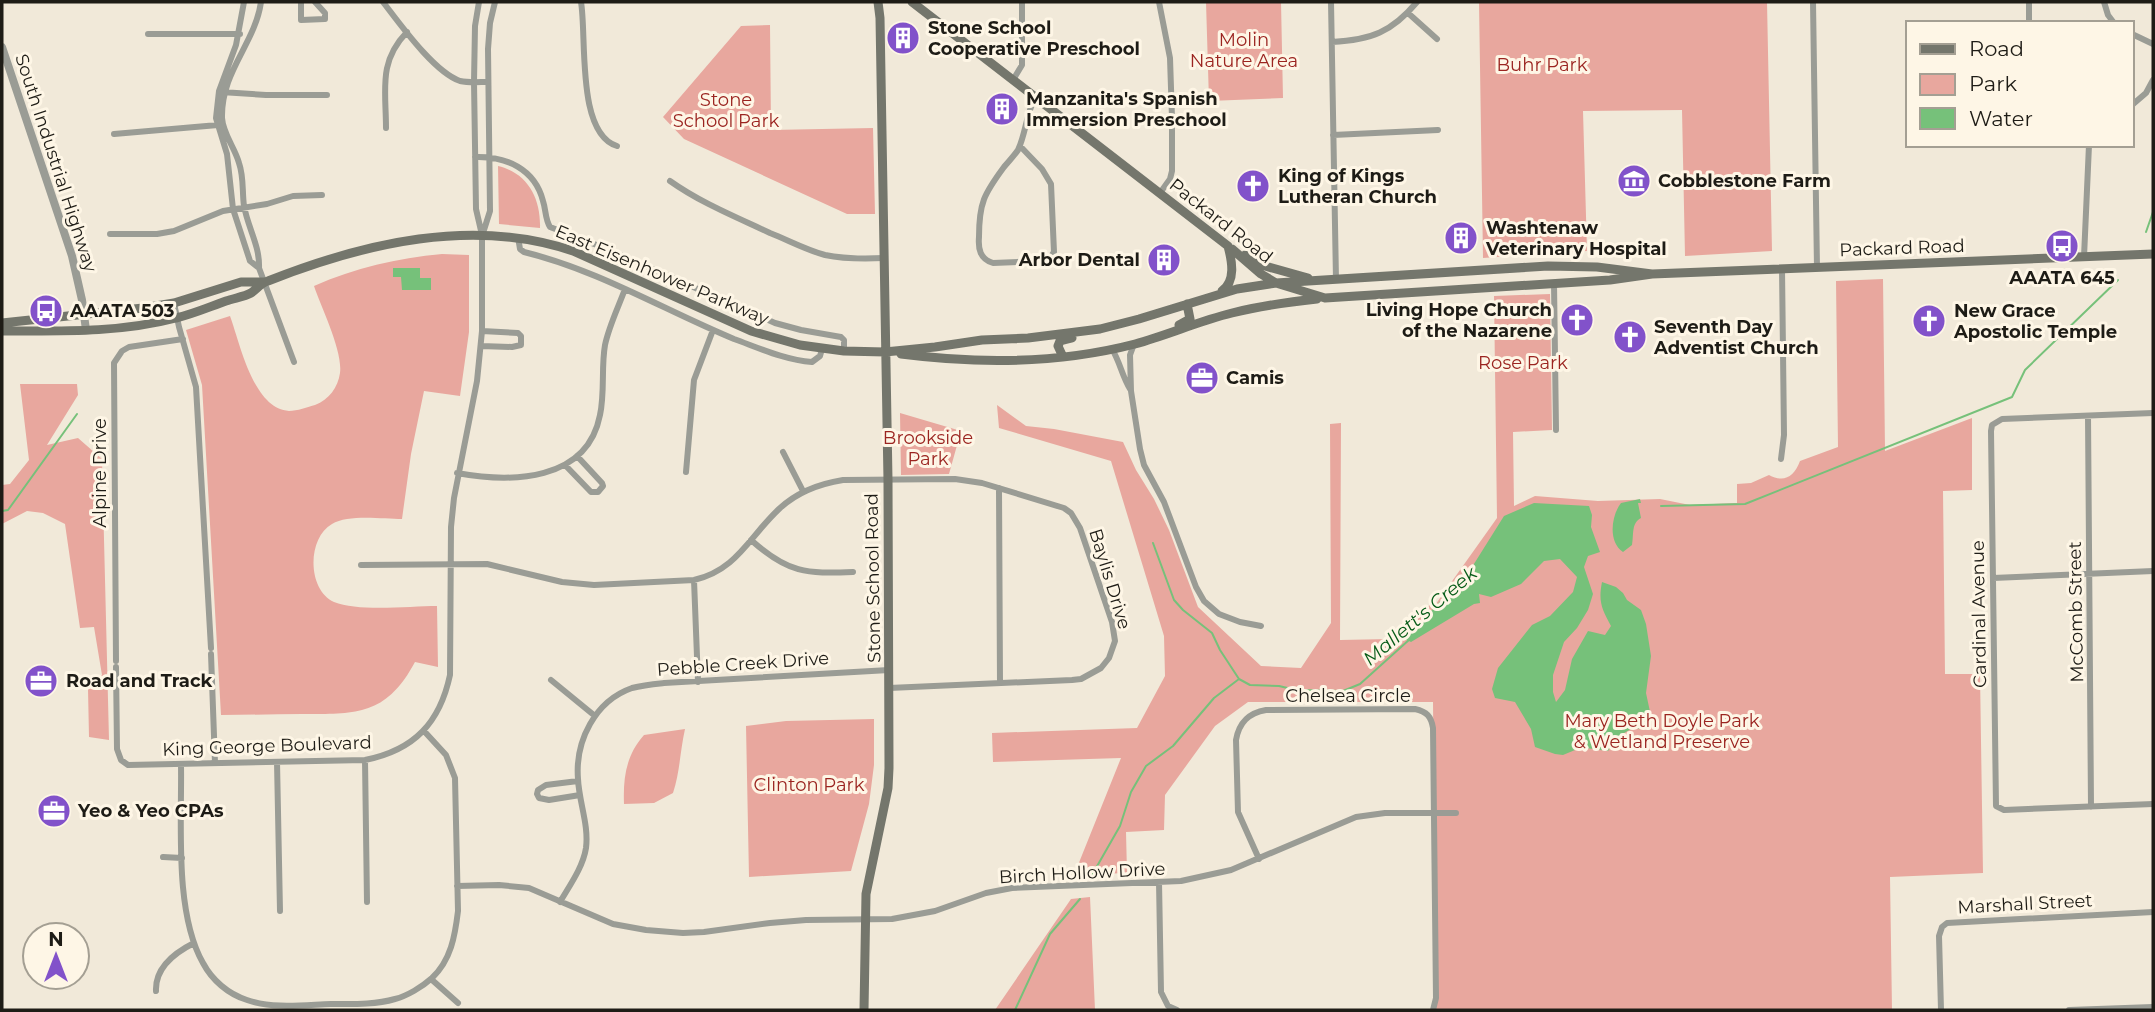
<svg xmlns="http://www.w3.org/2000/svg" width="2155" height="1012" viewBox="0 0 2155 1012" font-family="Montserrat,sans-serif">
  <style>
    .green { fill: #e8a79e }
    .water { fill: #76c17a }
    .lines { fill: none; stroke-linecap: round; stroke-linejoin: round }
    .stream { stroke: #76c17a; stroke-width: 2 }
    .minor { stroke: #9a9c95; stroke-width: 6 }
    .tertiary { stroke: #9a9c95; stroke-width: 8 }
    .secondary { stroke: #74766c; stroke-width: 9 }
    .labels { text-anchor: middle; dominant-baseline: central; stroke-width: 6; stroke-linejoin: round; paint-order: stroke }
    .poi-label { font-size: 18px; font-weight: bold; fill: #1e1c16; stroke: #fef6e6; text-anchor: start }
    .park-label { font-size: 18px; fill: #9b2420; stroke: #fef6e6 }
    .street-label { font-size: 18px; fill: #1e1c16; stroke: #fef6e6 }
    .water-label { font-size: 19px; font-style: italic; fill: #055b17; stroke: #fef6e6 }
  </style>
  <rect width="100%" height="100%" fill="#f1e9d9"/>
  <path class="green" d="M1206 2H1281L1283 98 1209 101Z
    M1479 2H1767L1772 251 1685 256 1682 110 1583 111 1587 251 1483 258Z
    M770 25 771 130 873 128 875 214H847L684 139 663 117 741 26Z
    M498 166C528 173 541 199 540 228L499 224Z
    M442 254 469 255V332L460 396 424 391 411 454 402 519C383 519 348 514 332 524 307 538 307 590 334 602 358 612 410 606 437 606L438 667 415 662C386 716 356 714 302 714 275 714 248 715 221 715L202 385 186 330 230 316C240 343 253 409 289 411 297 411 308 407 315 405 329 400 338 387 340 373 343 351 321 307 314 286 355 268 397 258 442 254Z
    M1883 279 1885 451 1972 418V490L1943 491 1945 674H1980L1983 873 1890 877 1892 1010H1436L1433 702H1248L1215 726 1165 795 1164 830 1126 832 1127 873 1074 875 1121 758 993 762 992 733 1137 728 1165 676 1164 636 1111 461 999 428 997 405 1026 426 1054 429 1123 442 1136 470 1154 499 1169 530 1198 607 1261 666 1301 668 1331 623 1330 424 1341 423 1340 640 1390 639 1432 603 1433 608 1497 518 1494 296 1550 294 1552 430 1513 432 1514 506 1535 496 1598 501 1660 499 1690 505 1737 503V484L1751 483 1769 475C1784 483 1794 477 1800 461L1838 447 1836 281Z
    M20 384H77L78 395 47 445 78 438 102 459 109 740 89 737 88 689 102 675 94 627 80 628 65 524 43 513 27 511 2 524V485L10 484 29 460Z
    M900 413 961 431 949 474 901 475Z
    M874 719V765L869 804 851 871 749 877 746 726 786 721Z
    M685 729C680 751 680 772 673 793L654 803 624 804C623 778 626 755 644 735Z
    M1090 897 1095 1010H995L1071 899Z"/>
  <path class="water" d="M393 268H420V278H431V290H402L401 277H393Z
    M1640 499 1641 503H1638L1641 518C1631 523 1634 535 1632 545L1623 552C1608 542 1611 516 1621 503Z
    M1534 503 1589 506 1592 515 1591 527 1600 552 1588 556 1584 567 1593 594 1588 610 1577 628 1564 642 1553 675V692L1556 702 1565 690 1572 659 1588 631 1605 635 1611 626C1602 609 1598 602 1602 582L1616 587 1623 593 1627 600 1641 610 1646 624 1651 656 1646 693 1652 721 1647 728 1631 729 1619 736 1608 751 1586 748 1575 750 1563 755 1555 754 1535 747 1531 729 1515 702 1495 698 1492 689 1498 668 1532 625 1550 616 1573 592 1577 577 1560 559 1544 561 1521 584 1491 597 1479 594 1480 603 1474 604 1411 642 1405 639 1456 584 1467 575 1504 516Z"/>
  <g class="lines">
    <path class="stream" d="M2146 232 2153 212
      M1661 506 1745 504 2012 397 2025 370 2118 280
      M2 511 8 510 77 414
      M1153 543 1174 600 1183 610 1212 633 1220 650 1239 679 1250 685 1279 686 1296 690 1343 691 1360 684 1410 639
      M1092 875 1120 826 1131 792 1146 766 1173 746 1214 698 1239 679
      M1015 1010 1050 934 1080 899"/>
    <path class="minor" d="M244 2 236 45 219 91 216 118 227 154 233 209 250 261 259 268
      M261 2C255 44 221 71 222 118 223 134 235 148 239 163 244 177 242 192 244 206 248 228 260 246 259 268L294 362
      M301 2V20L325 19V13L315 2
      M383 2C400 24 434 72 460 81 469 83 479 82 488 82
      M581 2C587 37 576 133 617 146
      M1159 2 1170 58 1172 118V171L1170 179 1160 193
      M1331 2 1336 280
      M1813 2 1817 268
      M2029 2V23
      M2104 2 2108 15 2114 23
      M1408 13 1437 39
      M148 34H240
      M2132 34 2153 44
      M1332 42C1371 40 1392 32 1417 2
      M1013 80 1022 65V2
      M221 92 266 95H327
      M2132 105 2146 93 2153 80
      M386 128C386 90 378 62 407 32
      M114 134 218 125
      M1333 135 1438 130
      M1020 146 1042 169 1051 184 1054 252 1050 258 1042 261 993 263C980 259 978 249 979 237 979 203 984 194 1004 167 1009 161 1014 156 1018 150 1026 133 1026 114 1035 98
      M475 157C506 156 535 169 543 201 546 210 545 219 550 227L607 249 775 323 801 330 841 337 844 340V351
      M670 181C701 203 736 217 770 233 788 240 806 250 825 255 844 259 864 259 884 258
      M483 233 490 211 488 49 490 23 495 2
      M110 234H157L174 231 223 211 267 204 293 196 322 195
      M518 237 520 249 524 252C598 270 664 310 734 339 759 348 785 360 812 362L820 356 822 349
      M2084 257 2089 145
      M1554 283 1556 430
      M174 303 179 327 196 387 211 648
      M1134 344 1130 355 1131 391 1140 449 1144 465 1164 502 1196 587 1204 601 1219 614 1240 622 1261 626
      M481 346 512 347 521 345V336L518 333 482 331
      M1112 349C1120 362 1122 376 1130 389
      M2153 413 2002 419 1992 425 1991 431 1996 806 2004 810 2153 804
      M2088 416 2091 807
      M783 452 803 491
      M1781 459 1784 435 1782 269
      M565 465 591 492H598L603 486 602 483 577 456
      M686 472 694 380 713 330
      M457 473C511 483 587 482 600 415 605 392 601 368 605 345 609 326 618 308 625 289
      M999 488 1000 683
      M751 540C788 573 806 574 853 572
      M361 565 487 564 562 582 594 585 694 580C737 570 749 537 779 509 797 492 818 484 843 480L955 479 982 483 1064 508 1071 513 1080 528 1112 622 1115 641 1109 658 1101 668 1081 679 1072 680 889 688
      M1993 578 2153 571
      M694 580 698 682
      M211 654 215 763
      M116 661 114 363 122 351 129 347 183 339
      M116 667 117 749 121 760 128 765 365 760C415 750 440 722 450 675L451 527 454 498 477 381 482 331V235L476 209 474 82 475 26 479 2
      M551 680 595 716
      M365 760 367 902
      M277 762 280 911
      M181 764C182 822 174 912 203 963 212 980 228 994 247 1000 273 1009 303 1005 331 1004 352 1004 374 1005 395 999 407 996 422 987 432 978 451 960 455 936 458 911L455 778 446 755 424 731
      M578 781 546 785 538 790 537 794 539 798 549 800 580 795
      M163 857 182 858
      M1259 859 1238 812 1236 740C1239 723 1248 713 1266 710L1415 709C1427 712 1431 716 1433 728L1436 998 1433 1010
      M1159 882 1161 992 1168 1006 1177 1010
      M457 886 499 885 529 888 613 924 646 930 683 933 704 932 770 923 806 920 892 919 935 911 986 893 1012 888 1181 881 1231 870 1356 817 1385 813H1456
      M560 902C570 885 583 867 586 848 589 825 579 802 578 779 575 741 595 701 632 688 643 685 654 684 664 683L889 670
      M431 979 458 1003
      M156 991C155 968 174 953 194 943
      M1941 1010 1939 936 1942 927 1947 923 2153 912
      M2069 1010 2153 1007"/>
    <path class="tertiary" d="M2 47 72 256 82 300 86 330"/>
    <path class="secondary" d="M912 2 1228 246C1232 261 1236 281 1222 291
      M1232 249 1261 274 1276 283 1325 298 1610 280 1652 274 2153 254
      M1245 255 1265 266 1308 278
      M2 323 143 308 174 303 241 282H264
      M1179 325 1190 319 1187 304
      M2 331C60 331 119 333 176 318 193 314 209 307 226 301 234 298 244 297 251 293 257 289 261 283 268 281 364 243 473 217 573 251L751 331 800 345 844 351 885 352 935 347 982 340 1028 338 1100 329 1139 319 1237 289 1276 283 1548 266 1597 267 1652 274
      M901 354C979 364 1058 364 1135 344 1168 335 1199 321 1232 313 1260 306 1288 302 1317 299
      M1063 357 1058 346 1060 341 1072 338
      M864 1010 866 894 888 788 889 768 888 480 880 18 878 2"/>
  </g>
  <defs>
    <symbol id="building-disc" viewBox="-11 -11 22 22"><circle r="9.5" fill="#8252ca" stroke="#fef6e6"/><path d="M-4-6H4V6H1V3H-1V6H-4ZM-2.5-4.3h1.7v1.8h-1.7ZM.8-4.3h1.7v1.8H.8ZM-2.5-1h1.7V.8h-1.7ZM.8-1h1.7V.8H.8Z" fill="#fff"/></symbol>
    <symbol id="museum-disc" viewBox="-11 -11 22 22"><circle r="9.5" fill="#8252ca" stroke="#fef6e6"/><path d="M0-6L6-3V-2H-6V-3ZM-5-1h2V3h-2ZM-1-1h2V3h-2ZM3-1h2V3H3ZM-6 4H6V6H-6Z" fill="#fff"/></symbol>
    <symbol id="church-disc" viewBox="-11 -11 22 22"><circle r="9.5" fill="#8252ca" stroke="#fef6e6"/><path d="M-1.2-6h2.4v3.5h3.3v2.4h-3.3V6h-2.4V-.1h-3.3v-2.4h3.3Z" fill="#fff"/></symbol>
    <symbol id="bus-disc" viewBox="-11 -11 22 22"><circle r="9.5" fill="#8252ca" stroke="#fef6e6"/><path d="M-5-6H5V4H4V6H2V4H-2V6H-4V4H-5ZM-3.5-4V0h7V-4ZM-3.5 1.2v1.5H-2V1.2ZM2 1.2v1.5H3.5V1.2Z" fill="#fff"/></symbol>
    <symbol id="office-disc" viewBox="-11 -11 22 22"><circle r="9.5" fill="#8252ca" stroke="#fef6e6"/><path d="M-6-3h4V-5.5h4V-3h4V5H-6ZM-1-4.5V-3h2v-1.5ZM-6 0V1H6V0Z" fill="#fff"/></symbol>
  </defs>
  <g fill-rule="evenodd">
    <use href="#building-disc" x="884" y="19" width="38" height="38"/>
    <use href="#building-disc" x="983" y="90" width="38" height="38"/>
    <use href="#museum-disc" x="1615" y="162" width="38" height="38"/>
    <use href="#church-disc" x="1234" y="167" width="38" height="38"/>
    <use href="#building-disc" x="1442" y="219" width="38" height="38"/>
    <use href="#bus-disc" x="2043" y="227" width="38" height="38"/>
    <use href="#building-disc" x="1145" y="241" width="38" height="38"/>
    <use href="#bus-disc" x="27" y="292" width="38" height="38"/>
    <use href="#church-disc" x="1558" y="301" width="38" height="38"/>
    <use href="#church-disc" x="1910" y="302" width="38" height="38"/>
    <use href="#church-disc" x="1611" y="318" width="38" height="38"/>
    <use href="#office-disc" x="1183" y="359" width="38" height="38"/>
    <use href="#office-disc" x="22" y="662" width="38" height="38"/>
    <use href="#office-disc" x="35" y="792" width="38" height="38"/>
  </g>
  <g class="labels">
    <g class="poi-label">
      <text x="928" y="28">Stone School<tspan x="928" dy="21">Cooperative Preschool</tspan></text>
      <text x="1026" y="99">Manzanita's Spanish<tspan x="1026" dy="21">Immersion Preschool</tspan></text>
      <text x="1278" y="176">King of Kings<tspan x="1278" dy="21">Lutheran Church</tspan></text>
      <text x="1658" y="181">Cobblestone Farm</text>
      <text x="1486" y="228">Washtenaw<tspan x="1486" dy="21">Veterinary Hospital</tspan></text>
      <text x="1140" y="260" text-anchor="end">Arbor Dental</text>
      <text x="2062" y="278" text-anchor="middle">AAATA 645</text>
      <text x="1552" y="310" text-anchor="end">Living Hope Church<tspan x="1552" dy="21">of the Nazarene</tspan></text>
      <text x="70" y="311">AAATA 503</text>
      <text x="1954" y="311">New Grace<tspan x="1954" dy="21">Apostolic Temple</tspan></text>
      <text x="1654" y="327">Seventh Day<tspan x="1654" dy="21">Adventist Church</tspan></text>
      <text x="1226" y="378">Camis</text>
      <text x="66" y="681">Road and Track</text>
      <text x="78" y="811">Yeo &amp; Yeo CPAs</text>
    </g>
    <g class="park-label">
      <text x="1244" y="40">Molin<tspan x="1244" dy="21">Nature Area</tspan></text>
      <text x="1542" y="65">Buhr Park</text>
      <text x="726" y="100">Stone<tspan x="726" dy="21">School Park</tspan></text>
      <text x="1523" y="363">Rose Park</text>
      <text x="928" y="438">Brookside<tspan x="928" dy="21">Park</tspan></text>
      <text x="1662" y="721">Mary Beth Doyle Park<tspan x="1662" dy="21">&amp; Wetland Preserve</tspan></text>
      <text x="809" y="785">Clinton Park</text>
    </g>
    <g class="street-label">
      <text transform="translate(56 163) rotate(72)">South Industrial Highway</text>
      <text transform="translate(1221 221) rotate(38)">Packard Road</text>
      <text transform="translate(1902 248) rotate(-2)">Packard Road</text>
      <text transform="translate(662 275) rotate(23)">East Eisenhower Parkway</text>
      <text transform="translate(100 473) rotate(-90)">Alpine Drive</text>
      <text transform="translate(873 578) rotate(-91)">Stone School Road</text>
      <text transform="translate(1110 579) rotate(73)">Baylis Drive</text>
      <text transform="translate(2076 612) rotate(-91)">McComb Street</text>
      <text transform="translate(1979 614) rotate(-91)">Cardinal Avenue</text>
      <text transform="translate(743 664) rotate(-4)">Pebble Creek Drive</text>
      <text x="1348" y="696">Chelsea Circle</text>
      <text transform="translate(267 746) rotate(-2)">King George Boulevard</text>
      <text transform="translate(1082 873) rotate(-3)">Birch Hollow Drive</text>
      <text transform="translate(2025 904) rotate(-3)">Marshall Street</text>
    </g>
    <g class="water-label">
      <text transform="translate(1420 616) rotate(-40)">Mallett's Creek</text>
    </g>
  </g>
  <rect width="2155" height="1012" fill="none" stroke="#1e1c16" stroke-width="7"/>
  <rect x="1906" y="21" width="228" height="126" fill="#fef6e6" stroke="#a49f93" stroke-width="2"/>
  <rect x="1920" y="44" width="35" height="10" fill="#74766c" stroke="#a49f93" stroke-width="2"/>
  <text x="1969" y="56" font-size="21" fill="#1e1c16">Road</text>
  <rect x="1920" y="74" width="35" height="21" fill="#e8a79e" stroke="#a49f93" stroke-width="2"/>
  <text x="1969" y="91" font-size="21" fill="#1e1c16">Park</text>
  <rect x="1920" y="108" width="35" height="21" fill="#76c17a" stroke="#a49f93" stroke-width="2"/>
  <text x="1969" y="126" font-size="21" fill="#1e1c16">Water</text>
  <g transform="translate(56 956)"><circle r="33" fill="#fef6e6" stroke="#a49f93" stroke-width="2"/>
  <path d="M0-5L12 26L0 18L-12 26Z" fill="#8252ca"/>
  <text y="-10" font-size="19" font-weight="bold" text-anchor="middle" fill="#1e1c16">N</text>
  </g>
</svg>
